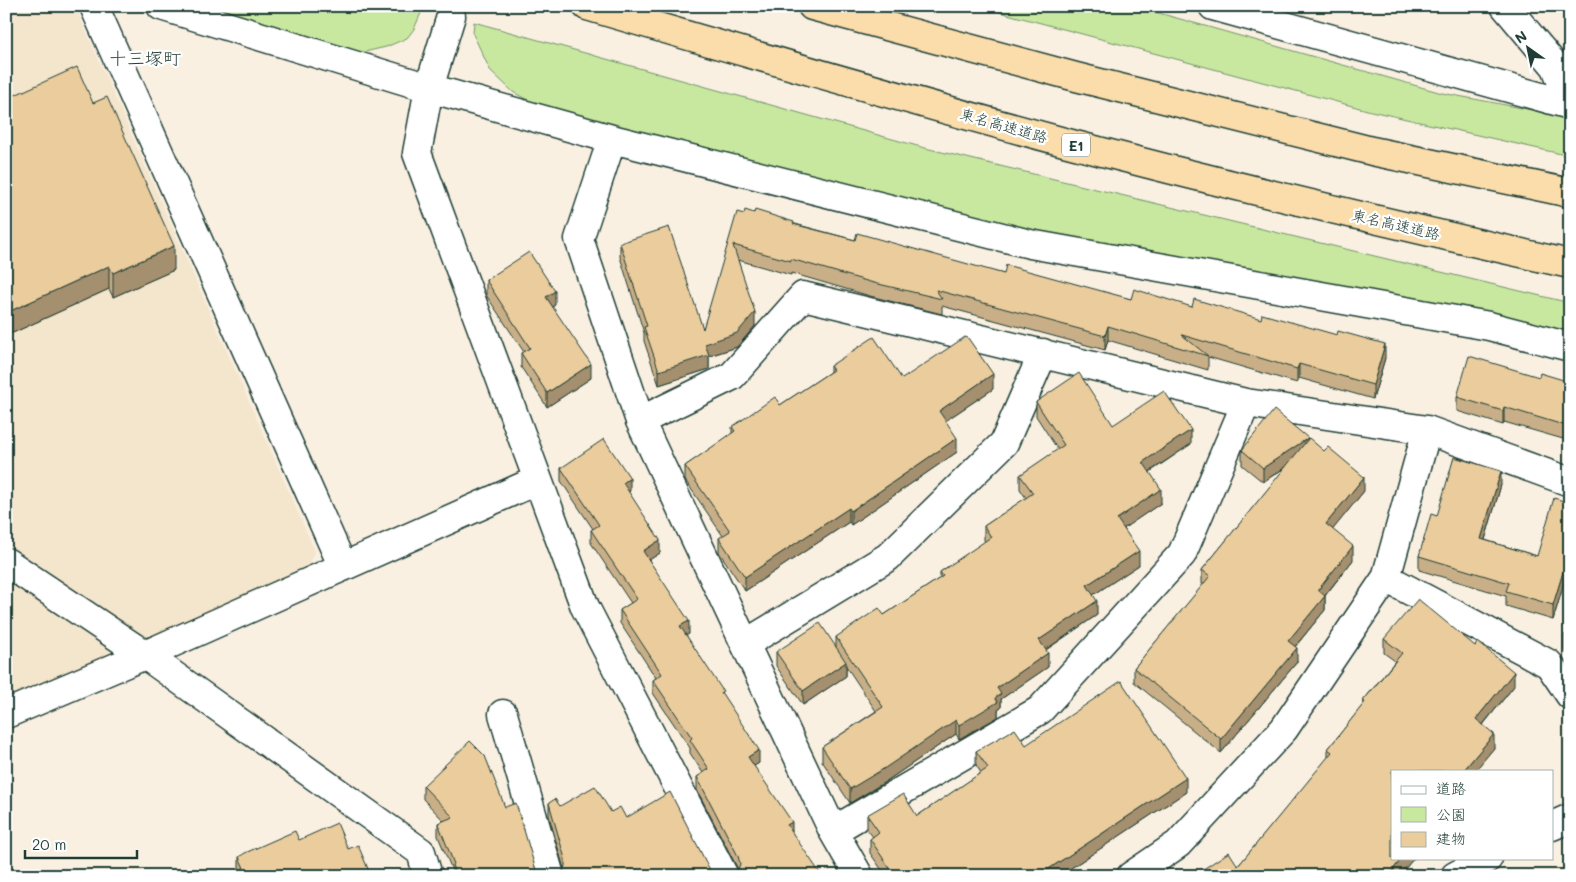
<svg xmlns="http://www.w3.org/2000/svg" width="1576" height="882" viewBox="0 0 1576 882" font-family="Mali,'Klee One',sans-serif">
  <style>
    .built { fill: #f4e5cd }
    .green { fill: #c8e8a0; stroke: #74926a }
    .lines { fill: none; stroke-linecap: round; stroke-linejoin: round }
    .street-casing { stroke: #1f3d34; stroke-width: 31 }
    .highway-casing { stroke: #1f3d34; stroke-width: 31 }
    .street { stroke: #fff; stroke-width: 28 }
    .highway { stroke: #faddab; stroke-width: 28 }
    .wall { fill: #c9af87; stroke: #1f3d34 }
    .shaded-wall { fill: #a48f6e; stroke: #1f3d34 }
    .building { fill: #eacc9d; stroke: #1f3d34 }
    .labels { text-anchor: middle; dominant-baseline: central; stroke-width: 4.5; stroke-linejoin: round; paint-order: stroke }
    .shield { fill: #fff; stroke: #627771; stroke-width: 1 }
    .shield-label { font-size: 14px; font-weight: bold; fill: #1f3d34 }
    .street-label { font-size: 15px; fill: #1f3d34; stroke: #fff }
    .quarter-label { font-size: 18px; fill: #1f3d34; stroke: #fff }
  </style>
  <rect width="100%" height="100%" fill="#f9f0e2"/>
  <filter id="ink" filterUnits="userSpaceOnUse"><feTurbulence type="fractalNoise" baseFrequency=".02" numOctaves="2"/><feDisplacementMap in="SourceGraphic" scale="10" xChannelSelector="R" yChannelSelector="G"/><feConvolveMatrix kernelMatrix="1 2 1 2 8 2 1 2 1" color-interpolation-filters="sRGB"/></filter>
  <g filter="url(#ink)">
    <path class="built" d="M6 6H75L315 551 310 564 156 635 6 700Z"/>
    <path class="green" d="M208 6H424L414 29 407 38 386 47 360 53Z
      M977 6H1134L1442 93 1570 117V156L1371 111Z
      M474 22 921 147 1570 303V333L979 221 535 104 513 92 490 70 473 34Z"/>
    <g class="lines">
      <defs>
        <path id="street" d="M94 6 343 567
          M161 6 429 88 612 139 1030 244 1489 326 1570 347
          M1213 6 1570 105
          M1505 6 1556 67 1570 105
          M451 16 429 88 417 153 585 607 724 876
          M612 139 579 239 640 421 833 831 859 876
          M640 421 732 376 803 296 1246 403 1427 430 1570 482
          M6 562 145 655 421 852 428 876
          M1386 578 1549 664 1570 695
          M745 644 888 557 1004 443 1043 353
          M6 714 145 655 538 480
          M503 714 550 876
          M1552 826 1570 818
          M833 831 1040 710 1182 554 1246 403
          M1131 876 1178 844 1284 729 1386 578 1427 430
          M1455 876 1488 858"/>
        <path id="highway" d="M587 6C746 53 904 99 1064 142 1231 186 1400 226 1570 264
          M812 6 1076 77 1372 151 1570 193"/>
      </defs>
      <use href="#street" class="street-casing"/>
      <use href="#highway" class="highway-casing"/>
      <use href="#street" class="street"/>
      <use href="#highway" class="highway"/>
    </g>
    <path class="wall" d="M6 99 93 103 174 270 113 297 109 289 6 336Z
      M754 213 855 240 1004 274 1131 299 1192 307 1385 358 1373 399 1299 378 1297 383 1208 357V370L1108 340 1105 350 942 306V314L870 296 791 273V275L738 260 755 326 737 347 709 356V369L659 385 644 341V333L620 257V243L703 329 744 214Z
      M486 280 555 305 552 306 591 378 547 407 521 367V353L524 352 486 295Z
      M830 366 902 379 993 389 945 421 957 452 851 525 849 522 745 591 719 552V538L723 536 685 480V466L732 434V427L780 405 830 372Z
      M1539 377 1570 382V441L1504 422 1503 425 1457 411V397Z
      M1036 402 1113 425 1191 444 1150 472 1161 503 1124 528 1139 565 1093 595 1097 615 1046 650 1048 667 1001 699V708L998 710V717L959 739 956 734 885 782 850 803 822 761V747L876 711 846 666V676L803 705 776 666V652L836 647V637L884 615 940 578V572L985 542 984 540V526L1026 498 1020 489V475L1058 450 1036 416Z
      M1308 439 1364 491 1332 530 1353 560 1325 596V610L1295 647 1297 662 1221 753 1134 682V668L1203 585 1202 584V570L1286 467 1263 482 1242 465V450Z
      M561 468 630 491 628 492 660 553 649 560 689 634 686 635 723 696 759 763 754 766 792 831 737 872 738 869 697 790V777L703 773 690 753V748L653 693V680L656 678 620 623V610L631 603 591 543V530L593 529 561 481Z
      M1501 485 1485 540 1537 556 1570 503V563L1553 620 1506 606V596L1419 570V556L1437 516Z
      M1570 632V658L1564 650V635Z
      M1384 639 1514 686 1483 725 1494 748 1392 858H1414L1399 876H1193L1238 866 1328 758V749L1363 705V701L1395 661 1384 653Z
      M1026 745 1186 792 1059 876H886L870 853V839L873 837 867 829V815L917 816 981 773 976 765V751Z
      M423 786 505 807 535 867 539 874 542 876H452V870L438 836V823L444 821 423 799Z
      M549 803 560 806 611 812 626 818 710 870 562 874 564 869 549 816Z
      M299 840 348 849 239 870V857Z"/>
    <path class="shaded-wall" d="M174 246V270L113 297V273Z
      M109 266V289L6 336V313Z
      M555 291V305L546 311V297Z
      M755 312V326L737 347 709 356V369L659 385V371Z
      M1108 326V340L1105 350V336Z
      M1385 344V358L1373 399V385Z
      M591 364V378L547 407V393Z
      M1299 364V378L1297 383V369Z
      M993 374V389L939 425V411Z
      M1504 407V422L1503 425V411Z
      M1191 430V444L1143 476V462Z
      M957 438V452L851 525V511Z
      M1308 438V452L1263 482V468Z
      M1501 471V485L1481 553V539Z
      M1364 477V491L1326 538V524Z
      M630 478V491L623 496V483Z
      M1161 489V503L1117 533V519Z
      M849 508V522L745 591V577Z
      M660 540V553L643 564V551Z
      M1353 546V560L1318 604V590Z
      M1570 549V563L1553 620V605Z
      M1139 551V565L1087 599V585Z
      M1325 596V610L1288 655V641Z
      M1097 601V615L1039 654V640Z
      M689 621V634L680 639V626Z
      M1297 648V662L1221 753V739Z
      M1048 653V667L1001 699V708L998 710V717L959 739V725L995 698 997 688Z
      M846 662V676L803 705V691Z
      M1514 672V686L1476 733V719Z
      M956 720V734L885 782 850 803V789Z
      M1494 734V748L1475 771H1463Z
      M759 750V763L748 770V757Z
      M1186 778V792L1059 876H1038Z
      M792 822V835L787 825Z
      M1402 858H1414L1399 876H1388Z"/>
    <path class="building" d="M77 67 93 103 107 97 174 246 113 273 109 266 6 313V99Z
      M745 210 754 213 755 210 794 222 793 224 855 240 857 233 1004 274 1006 265 1131 299 1134 289 1192 307 1194 299 1261 319 1262 314 1337 335 1338 331 1385 344 1373 385 1299 364 1297 369 1182 335 1208 356 1108 326 1105 336 936 290 942 299 870 282 791 259V261L733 245 755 312 737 333 705 344 709 355 659 371 644 327 647 326 620 243 669 227 703 329 737 212 744 214Z
      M529 252 555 291 546 297 591 364 547 393 521 353 530 348 486 280Z
      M874 337 902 379 965 337 968 338 993 374 939 411 957 438 851 511 849 508 745 577 719 538 730 531 685 466 735 431 732 427 775 397 780 405 833 370 830 366Z
      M1469 356 1539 377 1540 373 1570 382V427L1504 407 1503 411 1457 397Z
      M1079 373 1113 425 1164 391 1191 430 1143 462 1161 489 1117 519 1139 551 1087 585 1097 601 1039 640 1048 653 997 688 1001 694 995 698 998 702 959 725 956 720 885 768 850 789 822 747 883 707 836 637 879 608 884 615 943 576 940 572 991 537 984 526 1033 493 1020 475 1064 445 1036 402Z
      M1274 410 1308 438 1263 468 1242 450Z
      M1309 438 1324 451 1328 447 1364 477 1326 524 1353 546 1318 590 1325 596 1288 641 1297 648 1221 739 1134 668 1210 576 1202 570Z
      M604 439 630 478 623 483 660 540 643 551 689 621 680 626 723 691 721 692 759 750 748 757 792 822 787 825 822 876H732L737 872 740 864 738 856 697 777 709 769 690 740 692 738 653 680 662 674 620 610 637 599 591 530 599 525 561 468Z
      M1454 457 1501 471 1481 539 1537 556 1554 498 1570 503V549L1553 605 1506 591 1509 583 1419 556 1431 514 1437 516Z
      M1418 599 1475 646 1478 642 1514 672 1476 719 1494 734 1463 771H1392V858H1402L1388 876H1193L1229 852 1238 866 1332 752 1328 749 1365 702 1363 701 1402 653 1384 639Z
      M820 623 846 662 803 691 776 652Z
      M1570 632V644L1564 635Z
      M1121 681 1186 778 1038 876H895L870 839 879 832 867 815 903 794 917 816 988 768 976 751 1015 729 1026 745Z
      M470 741 485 756 505 807 516 803 535 867 539 874 542 876H456L452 865 454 864 438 823 453 817 423 786Z
      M595 786 611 812 620 807 626 818 670 792 710 870 715 876H558L562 874 565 866V859L549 803 555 799 560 806Z
      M337 823 348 849 358 845 371 876H224L244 868 239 857 245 853 295 831 299 840Z
      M1570 866V876H1556Z"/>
  </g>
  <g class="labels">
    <rect class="shield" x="1062" y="133.5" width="28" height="23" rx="4"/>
    <g class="shield-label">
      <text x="1076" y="145">E1</text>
    </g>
    <g class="street-label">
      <text transform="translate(1004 125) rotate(16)">東名高速道路</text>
      <text transform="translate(1396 224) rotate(13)">東名高速道路</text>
    </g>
    <g class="quarter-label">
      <text x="145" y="58">十三塚町</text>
    </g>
  </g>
  <rect width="1576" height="882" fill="none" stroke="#fff" stroke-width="25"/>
  <rect x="12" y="12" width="1551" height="857" fill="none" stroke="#1f3d34" stroke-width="2" filter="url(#ink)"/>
  <rect x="1391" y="770" width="162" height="90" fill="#ffffff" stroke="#a5b1ae"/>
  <rect x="1401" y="786" width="25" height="8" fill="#ffffff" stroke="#a5b1ae"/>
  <text x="1436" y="794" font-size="15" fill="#1f3d34">道路</text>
  <rect x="1401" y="807" width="25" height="15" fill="#c8e8a0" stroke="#a5b1ae"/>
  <text x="1436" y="820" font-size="15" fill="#1f3d34">公園</text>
  <rect x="1401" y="832" width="25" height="15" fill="#eacc9d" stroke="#a5b1ae"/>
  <text x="1436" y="844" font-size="15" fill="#1f3d34">建物</text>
  <g transform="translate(1528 48) rotate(327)" stroke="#ffffff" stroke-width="4" paint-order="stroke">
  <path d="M0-4L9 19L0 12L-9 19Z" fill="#1f3d34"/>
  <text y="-8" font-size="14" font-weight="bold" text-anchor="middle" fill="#1f3d34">N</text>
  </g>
  <path d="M25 850v8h112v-8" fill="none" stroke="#1f3d34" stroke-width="2.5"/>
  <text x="32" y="850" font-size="15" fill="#1f3d34" stroke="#ffffff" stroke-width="4" paint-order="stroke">20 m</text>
</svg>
